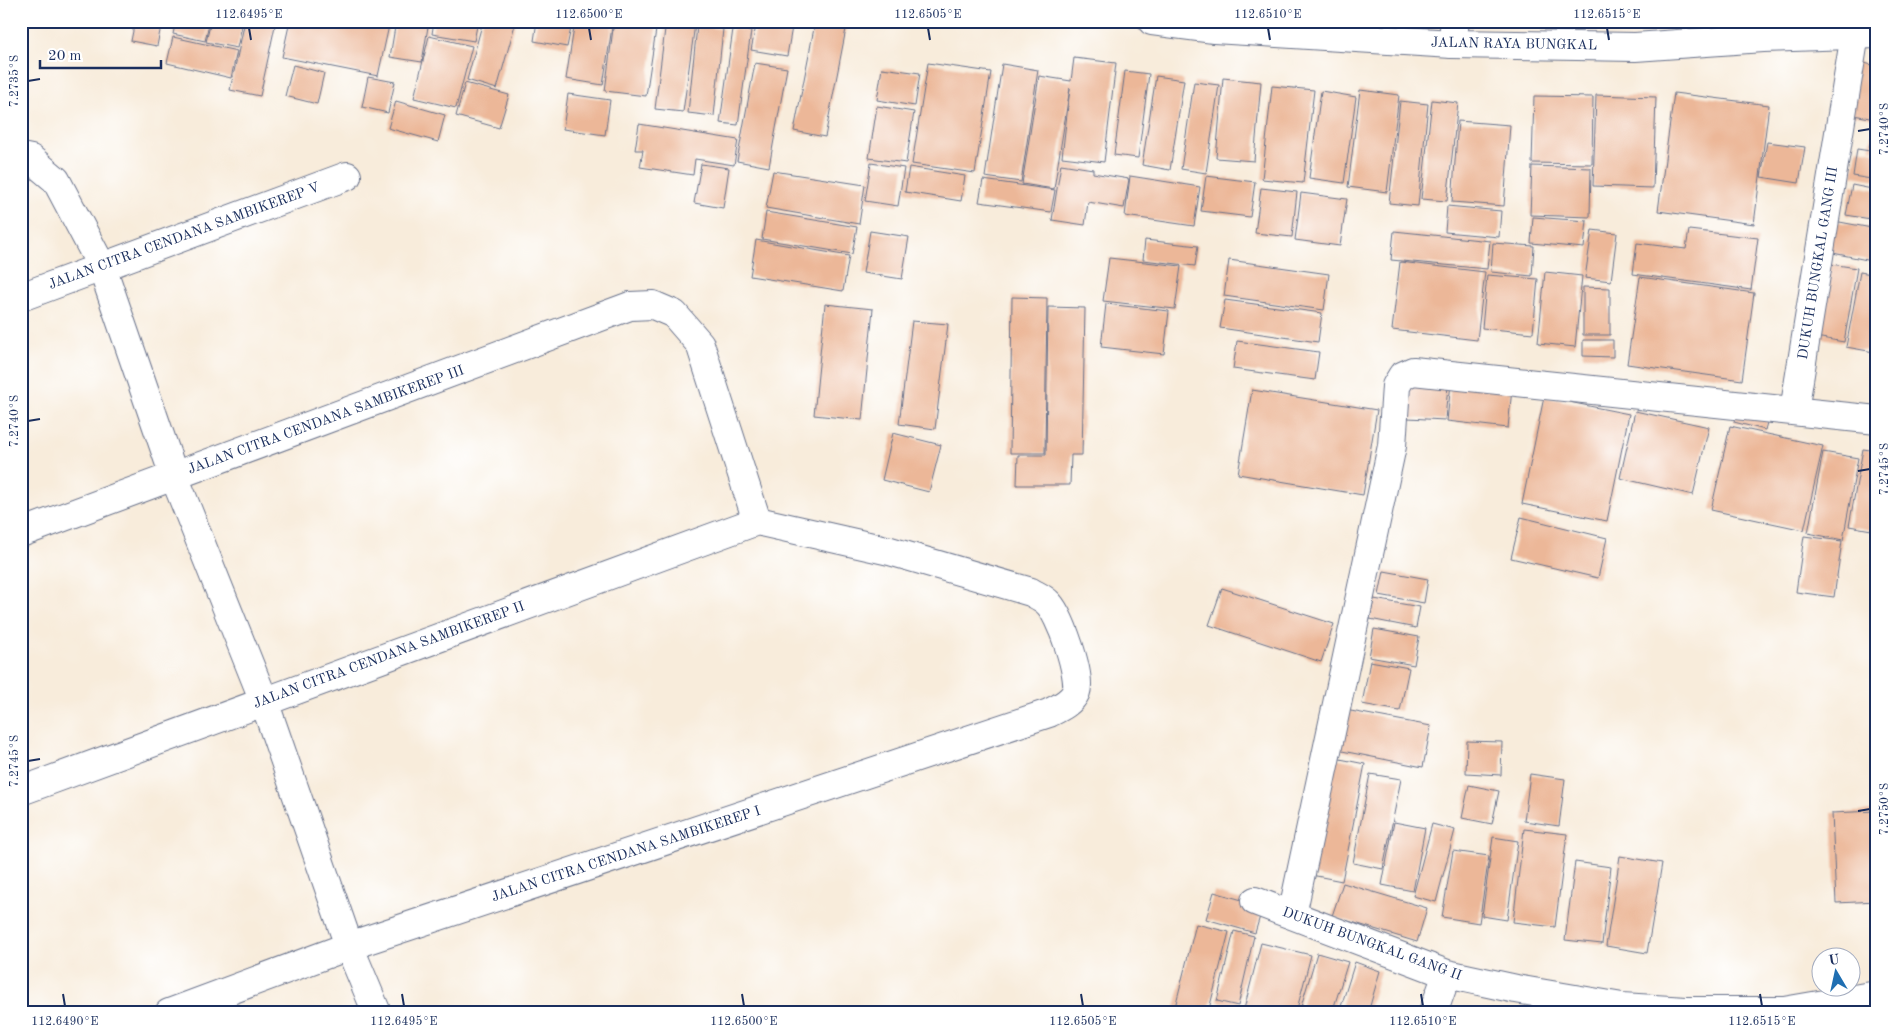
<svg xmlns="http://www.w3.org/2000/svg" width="1898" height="1034" viewBox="0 0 1898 1034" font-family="'Old Standard TT',serif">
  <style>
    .building { fill: #ecb798 }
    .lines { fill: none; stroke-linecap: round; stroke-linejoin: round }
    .minor-casing { stroke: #68718a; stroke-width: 30 }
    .tertiary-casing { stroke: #68718a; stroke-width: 30 }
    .minor { stroke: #fff; stroke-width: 28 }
    .tertiary { stroke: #fff; stroke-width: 28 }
    .ticks { fill: none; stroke: #1b2f5e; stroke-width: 2 }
    .labels { text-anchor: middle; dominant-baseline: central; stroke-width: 5; stroke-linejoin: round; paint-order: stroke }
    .street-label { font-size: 14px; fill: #1b2f5e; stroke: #fff }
    .neatline { fill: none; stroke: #1b2f5e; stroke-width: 2 }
    .ticks-label { font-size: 12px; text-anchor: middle; fill: #1b2f5e }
  </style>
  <rect width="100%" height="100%" fill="#fff"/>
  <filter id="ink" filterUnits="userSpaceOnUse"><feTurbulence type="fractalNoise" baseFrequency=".02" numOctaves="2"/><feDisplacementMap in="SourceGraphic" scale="10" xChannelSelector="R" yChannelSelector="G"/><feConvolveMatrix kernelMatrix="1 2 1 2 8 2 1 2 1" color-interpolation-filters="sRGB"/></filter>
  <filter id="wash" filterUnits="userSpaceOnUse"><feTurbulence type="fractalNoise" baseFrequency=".0096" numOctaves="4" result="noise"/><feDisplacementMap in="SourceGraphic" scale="20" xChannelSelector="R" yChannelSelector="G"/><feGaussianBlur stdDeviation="1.12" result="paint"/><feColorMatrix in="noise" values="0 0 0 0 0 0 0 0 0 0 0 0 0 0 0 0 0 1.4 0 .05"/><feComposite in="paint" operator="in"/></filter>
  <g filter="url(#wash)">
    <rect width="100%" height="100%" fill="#f8ecdb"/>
    <g id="blocks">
      <path class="building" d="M135 21H162L157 46 131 41Z
        M176 21H210L205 41 173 34Z
        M211 21H243L237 48 206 42Z
        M245 21H276L260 96 230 90Z
        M290 21H390L378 76 282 57Z
        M396 21H429L422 62 390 57Z
        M434 21H478L474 41 432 34Z
        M483 21H516L497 89 467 80Z
        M537 21 572 23 567 47 534 41Z
        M575 21H613L603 85 566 79Z
        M614 21 657 23 646 96 605 91Z
        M666 21 695 24 683 112 655 109Z
        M757 21H793L787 56 751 50Z
        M815 23 846 29 825 137 794 131Z
        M697 26 723 29 714 116 688 113Z
        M733 29 751 31 738 125 720 123Z
        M429 36 472 46 456 108 414 98Z
        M173 37 237 51 231 78 167 63Z
        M1074 58 1116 63 1104 162 1062 157 1070 88 1054 189 1022 184 1039 76 1071 81Z
        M1855 61 1877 66V111L1875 119 1843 113Z
        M755 63 787 68 769 167 737 161Z
        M928 63 991 72 975 173 912 164Z
        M1002 64 1038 70 1021 182 985 177Z
        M293 65 324 73 317 104 285 96Z
        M882 68 920 73 915 106 877 100Z
        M1125 71 1149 74 1138 158 1114 155Z
        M1156 76 1184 80 1170 170 1142 165Z
        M368 77 395 82 388 113 362 107Z
        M1223 78 1261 82 1254 161 1216 158Z
        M1194 82 1219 85 1206 173 1181 169Z
        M465 83 509 95 499 128 456 116Z
        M1272 86 1314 90 1303 183 1262 179Z
        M1360 90 1399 95 1387 192 1348 187Z
        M1321 91 1356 97 1344 183 1309 178Z
        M1674 93 1769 105 1754 224 1658 211Z
        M568 94 610 100 605 135 563 129Z
        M1596 95 1656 97 1653 188 1593 186Z
        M1534 96 1593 97 1592 164 1532 163Z
        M1432 100 1458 103 1447 201 1421 199Z
        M396 101 445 115 438 142 388 128Z
        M1400 101 1428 104 1418 206 1389 203Z
        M877 106 914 112 906 163 869 158Z
        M1458 121 1510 125 1504 206 1452 202Z
        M639 124 738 140 734 165 695 159 693 175 640 167 643 150H635Z
        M1875 124H1877V150L1869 149Z
        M1767 142 1805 147 1799 183 1761 177Z
        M1857 149 1877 152V180L1853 176Z
        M871 163 904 168 898 206 865 201Z
        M701 164 729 168 723 208 694 203Z
        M1061 164 1093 169V173L1129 179 1124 208 1088 202 1085 225 1052 220Z
        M1532 166 1591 168 1590 217 1530 215Z
        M909 167 965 176 961 201 905 192Z
        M773 171 865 185 859 224 766 208Z
        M1130 176 1200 187 1194 226 1125 216Z
        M1206 176 1255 182 1250 217 1201 211Z
        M983 180 1055 190 1051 212 979 202Z
        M1852 185 1877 190V220L1846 215Z
        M1261 188 1297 192 1292 237 1255 233Z
        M1301 193 1347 199 1340 246 1295 240Z
        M1447 206 1501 211 1499 237 1445 232Z
        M766 212 857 227 852 254 762 239Z
        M1533 217 1587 221 1584 248 1531 243Z
        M1829 220 1877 229V262L1823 251Z
        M1592 230 1617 233 1611 281 1585 278Z
        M1689 230 1758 238 1751 290 1633 274 1637 243 1686 249Z
        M870 231 909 237 902 279 863 273Z
        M1394 231 1490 241 1487 269 1391 260Z
        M756 240 849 256 843 291 750 276Z
        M1145 240 1198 246 1195 266 1143 260Z
        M1493 243 1534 246 1532 276 1491 272Z
        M1109 258 1181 266 1175 309 1103 301Z
        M1229 260 1329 274 1324 310 1224 296Z
        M1400 262 1485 272 1477 340 1392 330Z
        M1824 263 1857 268 1844 342 1810 336Z
        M1545 272 1582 276 1575 347 1538 343Z
        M1860 272 1877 275V340L1874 352 1846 347Z
        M1487 275 1538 279 1533 333 1482 328Z
        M1640 277 1754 293 1742 380 1627 364Z
        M1583 287 1610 288V335H1583Z
        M1012 297 1047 298 1045 453H1010Z
        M1225 300 1322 313 1318 342 1220 328Z
        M825 304 873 309 862 420 814 415Z
        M1106 304 1169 311 1164 354 1101 347Z
        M1048 307 1085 308 1082 455H1071L1070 485H1017L1018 455H1046Z
        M912 321 948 324 935 429 899 424Z
        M1583 340H1613V357L1583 356Z
        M1237 341 1319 352 1315 380 1233 369Z
        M1410 382 1448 385 1445 420 1408 418Z
        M1451 383 1512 389 1508 428 1447 421Z
        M1252 390 1377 410 1363 495 1238 474Z
        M1544 397 1629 414 1607 521 1522 504Z
        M1737 408 1769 415 1765 430 1734 422Z
        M1635 411 1709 427 1693 495 1620 478Z
        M1730 426 1823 446 1804 530 1711 510Z
        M893 433 941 445 929 492 882 480Z
        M1863 449 1877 451V531L1849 526Z
        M1823 452 1858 458 1843 540 1808 533Z
        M1521 517 1607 538 1598 578 1511 558Z
        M1804 536 1842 541 1834 597 1796 592Z
        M1384 571 1428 579 1424 603 1379 595Z
        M1222 588 1334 624 1321 662 1209 625Z
        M1374 599 1420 607 1416 628 1370 619Z
        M1374 629 1419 637 1414 665 1369 657Z
        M1370 661 1409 668 1400 711 1362 704Z
        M1340 709 1431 726 1423 767 1332 749Z
        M1467 741 1502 742 1501 775 1466 773Z
        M1330 757 1365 764 1342 881 1306 874Z
        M1370 774 1401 779 1383 869 1353 863Z
        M1530 774 1565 779 1559 826 1524 821Z
        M1469 785 1499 791 1492 824 1462 818Z
        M1874 811 1877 901 1836 903 1832 813Z
        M1394 822 1425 828 1413 891 1382 885Z
        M1432 824 1455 830 1436 902 1413 896Z
        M1524 829 1567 834 1555 927 1513 922Z
        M1493 837 1518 841 1507 920 1482 916Z
        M1453 851 1489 856 1479 923 1442 917Z
        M1620 856 1662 863 1647 953 1606 946Z
        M1575 862 1611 867 1602 944 1565 940Z
        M1343 883 1427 908 1417 942 1332 916Z
        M1214 892 1263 906 1255 933 1206 919Z
        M1196 924 1229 932 1208 1013H1199L1175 1007Z
        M1234 931 1254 936 1238 1006 1217 1001Z
        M1261 943 1311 955 1296 1013H1243Z
        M1317 953 1348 962 1332 1013H1299Z
        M1355 962 1380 971 1368 1013H1339Z"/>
    </g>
  </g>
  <g filter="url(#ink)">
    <use href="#blocks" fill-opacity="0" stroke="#68718a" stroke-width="1"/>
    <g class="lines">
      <defs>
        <path id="minor" d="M1452 44 1455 21
          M21 157 31 159 56 180 102 267 174 476 264 701 349 946 377 1013
          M21 297 347 176
          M1794 411 1855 34
          M21 533 630 306 653 305 674 314 700 344 757 521 890 551 1031 592C1036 595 1043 598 1047 602 1060 613 1082 677 1076 692 1071 703 1059 708 1049 713L349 946 169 1013
          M21 791 757 521
          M1255 901 1447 974 1516 989 1622 1007 1686 1011H1784L1877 995
          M1292 915 1392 446 1396 386 1402 376 1413 371 1877 420
          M1433 1013 1447 974"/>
        <path id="tertiary" d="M1152 21 1214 29 1452 44 1635 47 1763 38 1877 34"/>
      </defs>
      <use href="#minor" class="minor-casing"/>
      <use href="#tertiary" class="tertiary-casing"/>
      <use href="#minor" class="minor"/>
      <use href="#tertiary" class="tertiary"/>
    </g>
  </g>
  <path class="ticks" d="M249 28 251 40M589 28 591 40M928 28 930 40M1268 28 1270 40M1607 28 1609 40M28 81 40 79M1858 131 1870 129M28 421 40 419M1858 471 1870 469M28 761 40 759M1858 811 1870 809M63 994 65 1006M402 994 404 1006M742 994 744 1006M1081 994 1083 1006M1421 994 1423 1006M1760 994 1762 1006"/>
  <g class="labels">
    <g class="street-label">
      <text transform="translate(1514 44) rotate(1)">JALAN RAYA BUNGKAL</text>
      <text transform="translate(184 236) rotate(-20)">JALAN CITRA CENDANA SAMBIKEREP V</text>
      <text transform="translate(1818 263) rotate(-81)">DUKUH BUNGKAL GANG III</text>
      <text transform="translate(326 420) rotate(-20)">JALAN CITRA CENDANA SAMBIKEREP III</text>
      <text transform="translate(389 655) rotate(-20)">JALAN CITRA CENDANA SAMBIKEREP II</text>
      <text transform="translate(626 854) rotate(-18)">JALAN CITRA CENDANA SAMBIKEREP I</text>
      <text transform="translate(1372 944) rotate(20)">DUKUH BUNGKAL GANG II</text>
    </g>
  </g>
  <rect width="1898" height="1034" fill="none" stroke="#fff" stroke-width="55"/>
  <g transform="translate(1836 972) rotate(351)"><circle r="24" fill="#ffffff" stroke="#a4acbf"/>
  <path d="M0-4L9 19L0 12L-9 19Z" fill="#1f6fb2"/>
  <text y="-8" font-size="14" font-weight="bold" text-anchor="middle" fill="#1b2f5e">U</text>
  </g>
  <path d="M40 60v8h121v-8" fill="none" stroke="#1b2f5e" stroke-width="2.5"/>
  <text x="48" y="60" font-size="15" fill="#1b2f5e" stroke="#ffffff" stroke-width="4" paint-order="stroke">20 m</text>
  <rect x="28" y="28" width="1842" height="978" class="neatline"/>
  <g class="ticks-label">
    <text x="249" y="18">112.6495°E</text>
    <text x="589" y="18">112.6500°E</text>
    <text x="928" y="18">112.6505°E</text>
    <text x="1268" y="18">112.6510°E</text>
    <text x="1607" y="18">112.6515°E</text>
    <text transform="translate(14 81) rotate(-90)" y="4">7.2735°S</text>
    <text transform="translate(1884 129) rotate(-90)" y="4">7.2740°S</text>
    <text transform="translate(14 421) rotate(-90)" y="4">7.2740°S</text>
    <text transform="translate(1884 469) rotate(-90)" y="4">7.2745°S</text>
    <text transform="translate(14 761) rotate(-90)" y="4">7.2745°S</text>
    <text transform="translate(1884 809) rotate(-90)" y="4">7.2750°S</text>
    <text x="65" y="1025">112.6490°E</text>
    <text x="404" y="1025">112.6495°E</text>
    <text x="744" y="1025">112.6500°E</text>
    <text x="1083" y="1025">112.6505°E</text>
    <text x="1423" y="1025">112.6510°E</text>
    <text x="1762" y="1025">112.6515°E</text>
  </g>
</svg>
